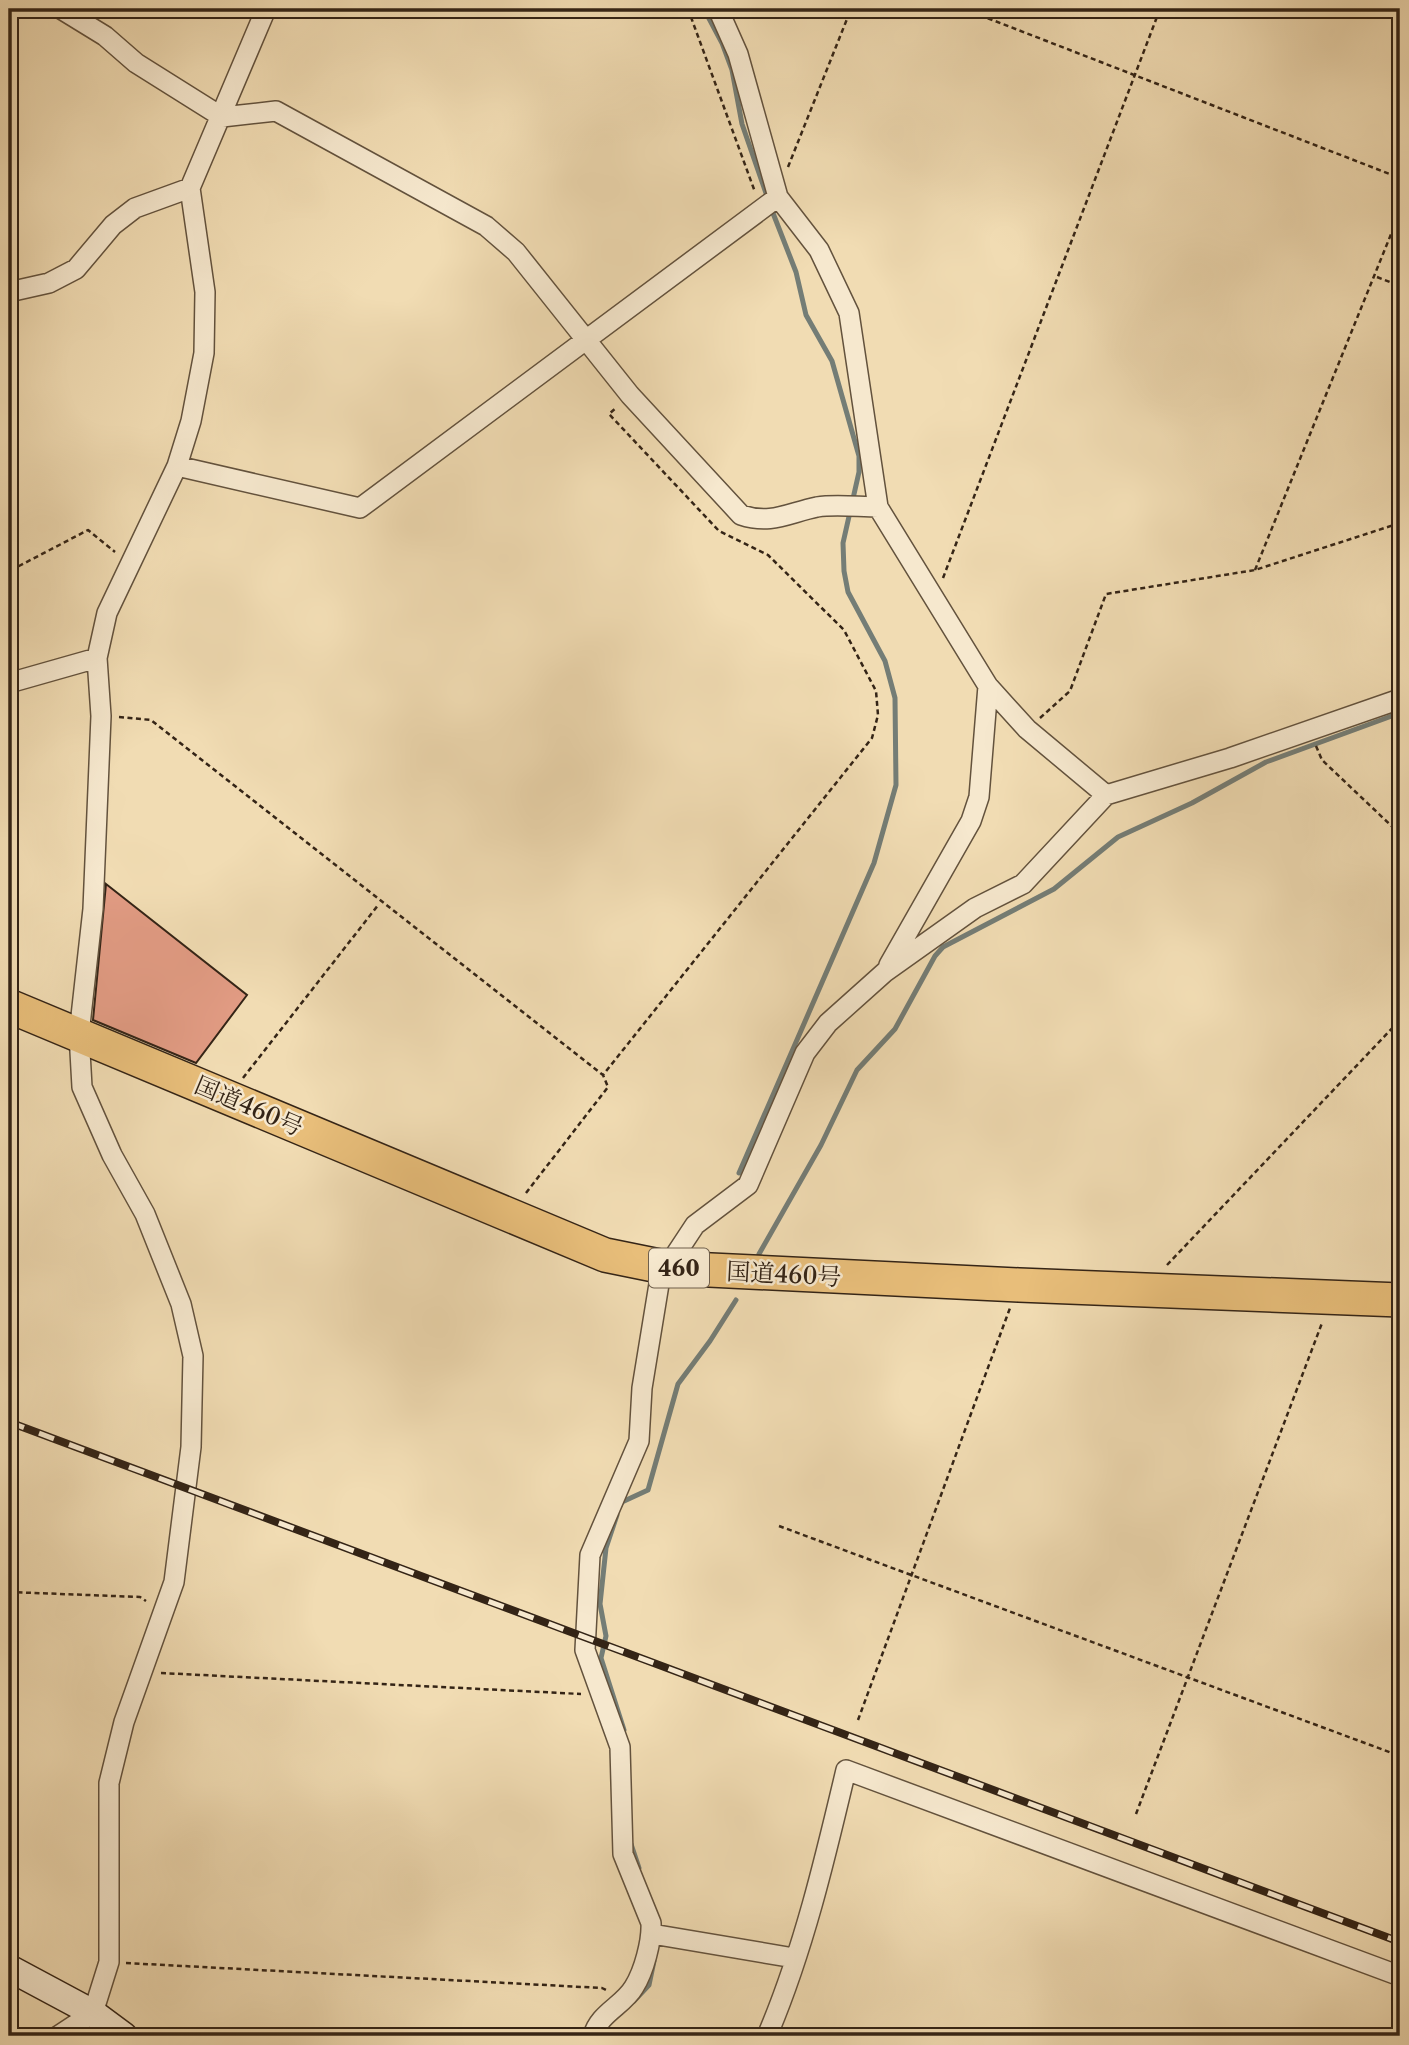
<svg xmlns="http://www.w3.org/2000/svg" width="1409" height="2045" viewBox="0 0 1409 2045" font-family="'Libre Caslon Text','Noto Serif JP',serif">
  <style>
    .lines { fill: none; stroke-linecap: round; stroke-linejoin: round }
    .stream { stroke: #747d76; stroke-width: 5 }
    .building { fill: #e19b83; stroke: #342416; stroke-width: 2 }
    .street-casing { stroke: #63523d; stroke-width: 22 }
    .secondary-casing { stroke: #342416; stroke-width: 29 }
    .highway-casing { stroke: #342416; stroke-width: 36 }
    .path { stroke: #342416; stroke-width: 2.5; stroke-dasharray: 5 3.5; stroke-linecap: butt }
    .street { stroke: #f6e8ce; stroke-width: 19 }
    .secondary { stroke: #f6e8ce; stroke-width: 26 }
    .highway { stroke: #e8be7a; stroke-width: 33 }
    .rail-casing { stroke: #342416; stroke-width: 8 }
    .rail { stroke: #f6e8ce; stroke-width: 5; stroke-dasharray: 16; stroke-linecap: butt }
    .labels { text-anchor: middle; dominant-baseline: central; stroke-width: 5; stroke-linejoin: round; paint-order: stroke }
    .shield { fill: #f6e8ce; stroke: #6e5f4d; stroke-width: 2 }
    .shield-label { font-size: 23px; font-weight: bold; fill: #342416 }
    .street-label { font-size: 24px; fill: #342416; stroke: #f6e8ce }
  </style>
  <rect width="100%" height="100%" fill="#f1dcb3"/>
  <filter id="stains"><feTurbulence type="fractalNoise" baseFrequency=".00286" numOctaves="4"/><feColorMatrix values="0 0 0 0 .2 0 0 0 0 .09 0 0 0 0 .02 0 0 0 .5 -.17"/></filter>
  <radialGradient id="worn" r=".72"><stop offset=".6" stop-color="#630" stop-opacity="0"/><stop offset="1" stop-color="#630" stop-opacity=".3"/></radialGradient>
  <g class="lines">
    <path class="stream" d="M704 9 722 43 732 70 742 124 768 199
      M739 1173 874 863 896 785 895 698 885 661 848 592 844 571 843 543 859 472V456L832 361 806 315 796 272 771 208
      M759 1254 821 1145 857 1070 895 1029 935 956 943 947 1054 889 1118 837 1192 803 1266 762 1400 713
      M620 1506 622 1502 648 1490 678 1384 710 1341 736 1300
      M617 1515 606 1548 600 1604 606 1636 601 1658 624 1730
      M631 1844 639 1868
      M634 2001 649 1985 654 1961"/>
  </g>
  <path class="building" d="M106 884 247 995 196 1063 93 1020Z"/>
  <g class="lines">
    <defs>
      <path id="street" d="M61 9 105 36 136 63 222 117 276 111 486 226 516 252 630 395 741 515C771 525 788 513 817 507 836 504 859 507 878 507
        M718 9 738 54 778 197 819 250 849 313 878 507 988 686 1027 729 1106 795
        M9 292 49 283 76 269 113 225 135 208 190 188
        M177 466 360 508 778 197
        M9 683 97 658
        M889 965 971 821 979 797 988 686
        M652 1934 794 1958
        M58 2036 93 2013 109 1962V1783L124 1722 174 1582 191 1447 193 1356 181 1304 145 1214 112 1155 82 1087 79 1034 93 909 101 716 97 658 107 613 177 466 191 421 204 353 205 292 190 188 266 9
        M593 2036C599 2013 623 2006 634 1987 644 1971 652 1941 651 1923L623 1854 620 1747 585 1650 590 1555 639 1441 642 1388 660 1278 695 1225 748 1185 805 1053 828 1023 885 972 975 908 1023 884 1106 795 1230 758 1400 699
        M767 2036C803 1952 825 1859 846 1770L1400 1976"/>
      <path id="secondary" d="M9 1968 93 2013 124 2036"/>
      <path id="highway" d="M9 1006 605 1255 669 1268 1019 1285 1400 1300"/>
    </defs>
    <use href="#street" class="street-casing"/>
    <use href="#secondary" class="secondary-casing"/>
    <use href="#highway" class="highway-casing"/>
    <path class="path" d="M688 9 755 192
      M964 9 1400 178
      M788 167 851 9
      M1377 277 1400 286
      M9 533 19 566 88 530 115 552
      M1255 570 1400 212
      M943 578 1160 9
      M119 717 151 720 603 1075 872 738 878 715 876 691 844 630 768 555 719 531 609 414 617 407
      M1040 718 1070 691 1106 594 1255 570 1400 523
      M1316 746 1322 760 1400 834
      M243 1078 379 904
      M526 1193 608 1087 603 1075
      M1167 1265 1400 1020
      M779 1526 1400 1756
      M9 1592 140 1597 146 1601
      M161 1673 581 1694
      M858 1720 1010 1308
      M1136 1814 1322 1323
      M126 1963 602 1988 608 1991"/>
    <use href="#street" class="street"/>
    <use href="#secondary" class="secondary"/>
    <use href="#highway" class="highway"/>
    <defs>
      <path id="rail" d="M9 1422 1400 1942"/>
    </defs>
    <use href="#rail" class="rail-casing"/>
    <use href="#rail" class="rail"/>
  </g>
  <g class="labels">
    <rect class="shield" x="649" y="1248.5" width="60" height="39" rx="5"/>
    <g class="shield-label">
      <text x="679" y="1268">460</text>
    </g>
    <g class="street-label">
      <text transform="translate(249 1106) rotate(23)">国道460号</text>
      <text transform="translate(784 1274) rotate(3)">国道460号</text>
    </g>
  </g>
  <rect width="1409" height="2045" fill="none" stroke="#f1dcb3" stroke-width="35"/>
  <rect x="10" y="10" width="1388" height="2024" fill="none" stroke="#342416" stroke-width="3.5"/>
  <rect x="18" y="18" width="1374" height="2010" fill="none" stroke="#342416" stroke-width="2"/>
  <rect width="100%" height="100%" filter="url(#stains)"/>
  <rect width="100%" height="100%" fill="url(#worn)"/>
</svg>
